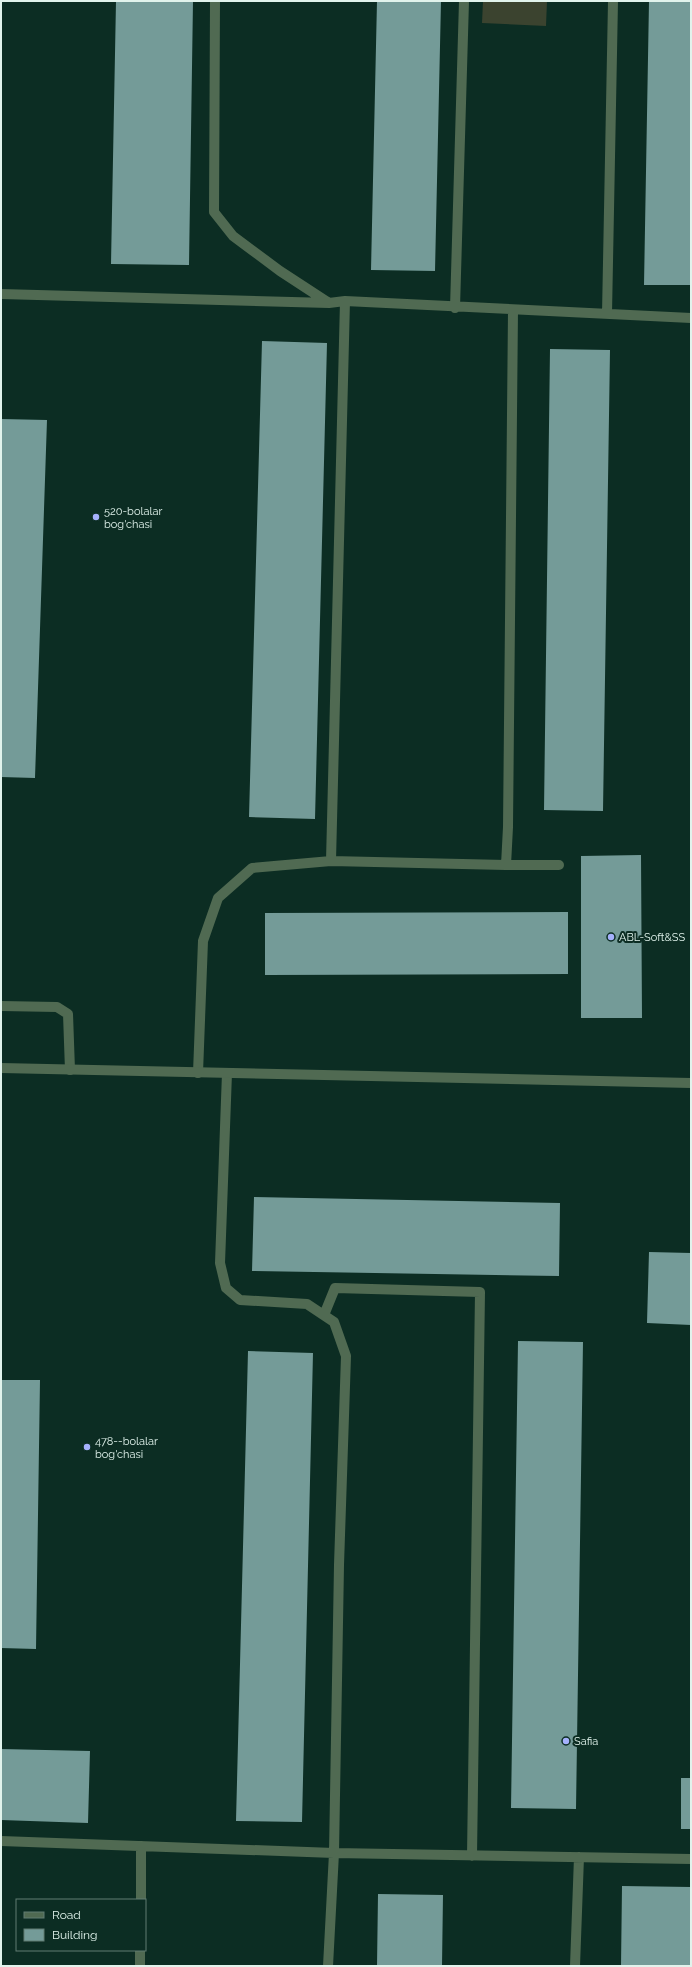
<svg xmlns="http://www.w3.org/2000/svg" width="692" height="1967" viewBox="0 0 692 1967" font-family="Raleway,sans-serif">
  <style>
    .green { fill: #3b432f }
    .building { fill: #749b98 }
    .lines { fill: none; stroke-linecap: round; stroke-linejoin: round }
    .lane { stroke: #506a52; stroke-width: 10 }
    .street { stroke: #506a52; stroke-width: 10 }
    .poi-dot { fill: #a5b1fc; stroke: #0c2d23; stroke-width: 1.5 }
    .labels { text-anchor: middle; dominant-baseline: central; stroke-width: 4; stroke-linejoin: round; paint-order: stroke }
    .poi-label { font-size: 11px; fill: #e1f3ec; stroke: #0c2d23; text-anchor: start }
  </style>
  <rect width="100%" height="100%" fill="#0c2d23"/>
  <path class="green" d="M483 1H547L546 26 482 23Z"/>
  <path class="building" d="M116 1H193L189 265 111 264Z
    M377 1H441L435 271 371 270Z
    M649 1H691V285H644Z
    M262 341 327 343 315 819 249 817Z
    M550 349 610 350 603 811 544 810Z
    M1 419 47 420 35 778 1 777Z
    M641 855 642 1018H581V856Z
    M568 912V974L265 975V913Z
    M254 1197 560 1203 559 1276 252 1271Z
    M649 1252 691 1253V1325L647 1323Z
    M518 1341 583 1342 576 1809 511 1808Z
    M248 1351 313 1353 302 1822 236 1821Z
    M1 1380H40L36 1649 1 1648Z
    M1 1749 90 1751 88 1823 1 1820Z
    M681 1778H691V1829H681Z
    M622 1886 691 1887V1966H621Z
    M378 1894 443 1895 442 1966H377Z"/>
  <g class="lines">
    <path class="lane" d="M215 1 214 212 233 236 280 271 329 303 345 301 691 318
      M1 294 329 303
      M455 308 464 1
      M607 314 613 1
      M331 861 345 301
      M506 865H559
      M1 1006 57 1007 68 1014 70 1070
      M198 1073 203 941 218 898 252 868 331 861 506 865 508 827 513 310
      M227 1073 220 1263 226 1288 240 1300 307 1304 334 1322 346 1356 339 1565 334 1853 691 1859
      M324 1315 335 1288 480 1292 472 1856
      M1 1841 334 1853 328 1966
      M141 1900V1846
      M140 1966V1950
      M575 1966 579 1857"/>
    <path class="street" d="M1 1068 691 1083"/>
  </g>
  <g class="poi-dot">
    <circle cx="96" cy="517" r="4"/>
    <circle cx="611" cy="937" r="4"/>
    <circle cx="87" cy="1447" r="4"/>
    <circle cx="566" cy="1741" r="4"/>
  </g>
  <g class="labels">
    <g class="poi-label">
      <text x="104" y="511">520-bolalar<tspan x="104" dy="13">bog'chasi</tspan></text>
      <text x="619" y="937">ABL-Soft&amp;SS</text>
      <text x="95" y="1441">478--bolalar<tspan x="95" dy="13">bog'chasi</tspan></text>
      <text x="574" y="1741">Safia</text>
    </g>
  </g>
  <rect width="692" height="1967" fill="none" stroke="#e1f3ec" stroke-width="4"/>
  <rect x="16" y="1899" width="130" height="52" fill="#0c2d23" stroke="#617c73"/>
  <rect x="24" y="1912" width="20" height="6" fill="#506a52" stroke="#617c73"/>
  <text x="52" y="1919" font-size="12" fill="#e1f3ec">Road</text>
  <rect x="24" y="1929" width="20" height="12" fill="#749b98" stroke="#617c73"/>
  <text x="52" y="1939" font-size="12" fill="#e1f3ec">Building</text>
</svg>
